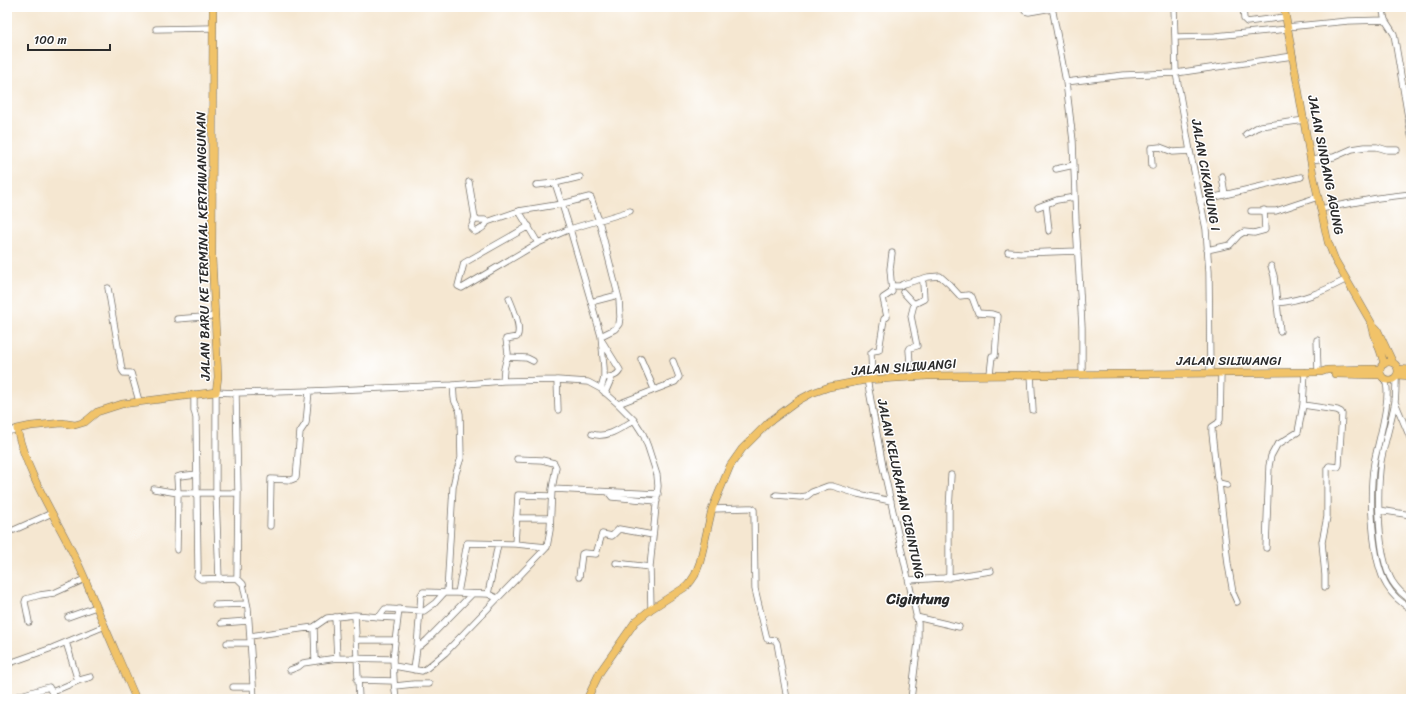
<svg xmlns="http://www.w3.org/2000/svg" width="1418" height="706" viewBox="0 0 1418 706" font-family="Sriracha,sans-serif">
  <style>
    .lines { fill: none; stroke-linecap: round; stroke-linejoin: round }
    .minor-casing { stroke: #726d65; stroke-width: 7 }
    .major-casing { stroke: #726d65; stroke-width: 8 }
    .minor { stroke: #fff; stroke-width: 5.5 }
    .major { stroke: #f1c369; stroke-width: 7 }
    .labels { text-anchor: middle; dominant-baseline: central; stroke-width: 3; stroke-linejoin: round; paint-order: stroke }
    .street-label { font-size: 13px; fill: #2b2b2b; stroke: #fff }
    .quarter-label { font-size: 15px; font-weight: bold; fill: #2b2b2b; stroke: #fff }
  </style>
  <rect width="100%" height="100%" fill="#fff"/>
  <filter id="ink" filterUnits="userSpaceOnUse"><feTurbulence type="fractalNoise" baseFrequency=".025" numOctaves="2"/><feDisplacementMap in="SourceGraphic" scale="8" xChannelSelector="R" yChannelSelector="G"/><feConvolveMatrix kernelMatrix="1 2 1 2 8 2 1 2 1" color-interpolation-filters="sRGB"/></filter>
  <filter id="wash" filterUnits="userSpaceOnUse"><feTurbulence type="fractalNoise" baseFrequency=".012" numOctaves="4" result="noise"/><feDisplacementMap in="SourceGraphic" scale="16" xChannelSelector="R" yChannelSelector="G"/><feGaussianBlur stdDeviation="0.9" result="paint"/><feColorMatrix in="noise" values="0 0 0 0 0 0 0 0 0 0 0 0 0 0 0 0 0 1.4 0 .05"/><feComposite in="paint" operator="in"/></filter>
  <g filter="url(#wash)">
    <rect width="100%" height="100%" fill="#f5e7d1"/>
  </g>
  <g filter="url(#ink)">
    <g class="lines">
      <defs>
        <path id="minor" d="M1023 7 1025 11 1029 12 1052 8
          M1052 7 1066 82 1073 141 1076 222 1082 327V374
          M1174 7 1176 73 1190 151 1206 229 1209 272 1210 372
          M1243 7 1244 19 1247 22 1285 17
          M1382 7 1385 20 1394 34 1411 135
          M1287 27 1348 21 1385 20
          M156 29 212 28
          M1175 37 1215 36 1288 29
          M1066 82 1124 75 1176 73 1293 56
          M1246 134 1256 128 1261 126 1305 120
          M1311 160 1334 157 1352 149 1365 147H1377L1387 150H1397
          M1152 166 1151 148 1160 147 1173 152 1190 151
          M1056 169 1074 165
          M1222 176 1225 195
          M469 182 475 218 471 228 475 232C480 230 485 227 487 222L519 211 562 204 589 197 591 198 599 221 619 299 620 317 619 324 615 329 601 336
          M555 183 570 229 601 336 604 368V378L601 389
          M536 185 555 183 580 177
          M1200 202 1211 198 1301 177
          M1046 204 1057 200 1075 197
          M1038 207 1046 204 1049 231
          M1320 209 1378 198 1411 194
          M519 211 538 243
          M1251 211H1276L1318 197
          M474 220H485L487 222
          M529 226 464 263 458 286 462 288 538 243 570 229 630 211
          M1207 250 1230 245 1239 235 1244 232 1254 233 1265 230 1264 210
          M1008 252 1021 253 1078 251
          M1271 266 1274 276 1280 331
          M892 286H900L903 284 928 277 940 276 949 284 960 296 968 295 972 297 978 313 992 314 998 316 995 356H992L990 374
          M108 288 122 370 124 373H131L139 401
          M903 292 914 304 911 316 917 346 910 348 909 350 911 377
          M591 302 618 295
          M1277 303C1303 300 1322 292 1345 280
          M914 304 924 299 923 283
          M177 319 215 316
          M1317 340 1318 372
          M602 341 620 370C617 377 610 377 604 378
          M508 357 527 358 533 361
          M641 359 654 389
          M1221 373 1220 420 1218 423 1212 427V433L1217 478 1219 483 1227 485
          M1031 374 1033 410
          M1396 377C1396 386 1396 394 1395 402 1391 422 1385 441 1381 461 1377 491 1377 555 1392 581 1397 589 1403 595 1411 600
          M867 379 883 467 918 623V642L911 699
          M872 379 871 353 873 351 879 350 884 319 887 317 883 298 892 292 890 269 892 253
          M1384 379C1394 392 1377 446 1374 463 1369 493 1371 560 1387 586 1393 596 1401 603 1411 609
          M557 380 558 410
          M503 381 504 369 508 353 506 339 517 337C522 327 513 308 509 298
          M236 393 238 493 237 578 243 584 248 608 254 699
          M605 393 612 377
          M194 394V410L196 418 198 569 197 576 201 579 237 578
          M1395 402 1411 440
          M618 404 675 382 679 377 673 361
          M1303 405 1337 410 1341 412 1342 414 1339 465 1338 467 1329 466 1327 469V517L1322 542 1325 575V587
          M7 432 17 429
          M592 434C607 439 621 428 634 420
          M517 459 542 460 554 463 556 467 552 489
          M1219 483 1228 564 1233 593 1237 602
          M154 489 178 493H238
          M608 492 612 497 657 501
          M776 495 800 497 807 496 812 492 828 486H832L858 494 891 501
          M712 509 748 508H752L754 510 755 589 767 639 775 640 777 643 787 699
          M1379 510 1411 515
          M516 518H550
          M270 526 271 479 291 480 296 478 300 432 306 423 309 391
          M14 530 52 513
          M515 544 518 495 551 496
          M1266 548 1269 466 1271 456 1277 445 1298 432 1303 405 1305 372
          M177 550 178 493 177 477 180 476 197 474
          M616 563 650 567
          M579 577 582 554 584 553 596 554 602 534 612 536 619 529 653 535
          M949 578V510L951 475
          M219 579 216 494V392L236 393 311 391 453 385 503 381 557 380 588 382 601 389 618 404 634 420 643 434 648 447 657 475 658 486 650 567 651 609
          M909 580 944 578 991 571
          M447 593 453 487 456 473 461 458 460 414C460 408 457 407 455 402 453 397 454 390 453 385
          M458 593 467 543 515 544 547 547
          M488 594 498 544
          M215 605 247 604
          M355 615 359 699
          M68 617 96 607
          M335 617 337 658
          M379 617 397 618
          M916 617 959 627
          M29 622 25 602 26 599 40 595 54 593 85 579
          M221 623 248 621
          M314 627 315 661
          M250 636 314 627 327 618 355 615 379 617 385 609H388L424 611 435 603 444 593
          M356 640H394
          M66 642 78 681
          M227 643H249
          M417 647 421 595 423 592 488 594 497 598
          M7 664 52 648 105 626
          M394 666 422 671 427 668 445 653 547 547 550 530 552 489 658 494
          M290 670 298 667 303 663 337 658 393 659
          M414 670 417 647 420 646 427 640 472 594
          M357 680 394 681
          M395 686 414 684H429
          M233 687H253
          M52 692 80 680 91 677
          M7 699 49 687 55 699
          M396 699 394 681 393 659 399 609"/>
        <path id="major" d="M1284 7 1313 174 1328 242 1335 260 1372 324C1374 338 1381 350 1384 364
          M1372 324 1377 329 1393 363
          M1380 371a9 9 0 1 1 18 0a9 9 0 1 1-18 0Z
          M1398 369 1411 370
          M1335 374 1381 375
          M1398 375 1411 376
          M136 699C119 659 101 619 85 579 64 528 29 483 17 429L31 426 62 423 75 425 85 422 97 412 122 404 216 392 218 377 212 258 213 7
          M587 699 600 672 635 622 651 609 687 586 691 581 695 575 700 562 712 509 730 466 742 449 769 422 799 400 812 393 829 387 866 380 927 376 1321 372 1327 370 1372 369H1380"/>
      </defs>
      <use href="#minor" class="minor-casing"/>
      <use href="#major" class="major-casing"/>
      <use href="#minor" class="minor"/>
      <use href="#major" class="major"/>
    </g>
  </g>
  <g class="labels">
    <g class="street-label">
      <text transform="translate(1326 165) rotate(79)">JALAN SINDANG AGUNG</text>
      <text transform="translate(1206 175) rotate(80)">JALAN CIKAWUNG I</text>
      <text transform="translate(203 246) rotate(-91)">JALAN BARU KE TERMINAL KERTAWANGUNAN</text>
      <text x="1229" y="360">JALAN SILIWANGI</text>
      <text transform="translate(904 367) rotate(-4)">JALAN SILIWANGI</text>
      <text transform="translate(901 489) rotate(78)">JALAN KELURAHAN CIGINTUNG</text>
    </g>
    <g class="quarter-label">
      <text x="918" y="599">Cigintung</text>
    </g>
  </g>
  <rect width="1418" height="706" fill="none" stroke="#fff" stroke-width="24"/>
  <path d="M28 44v6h82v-6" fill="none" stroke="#2b2b2b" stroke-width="2"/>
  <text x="34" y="44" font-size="12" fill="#2b2b2b" stroke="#ffffff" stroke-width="3" paint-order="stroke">100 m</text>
</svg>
